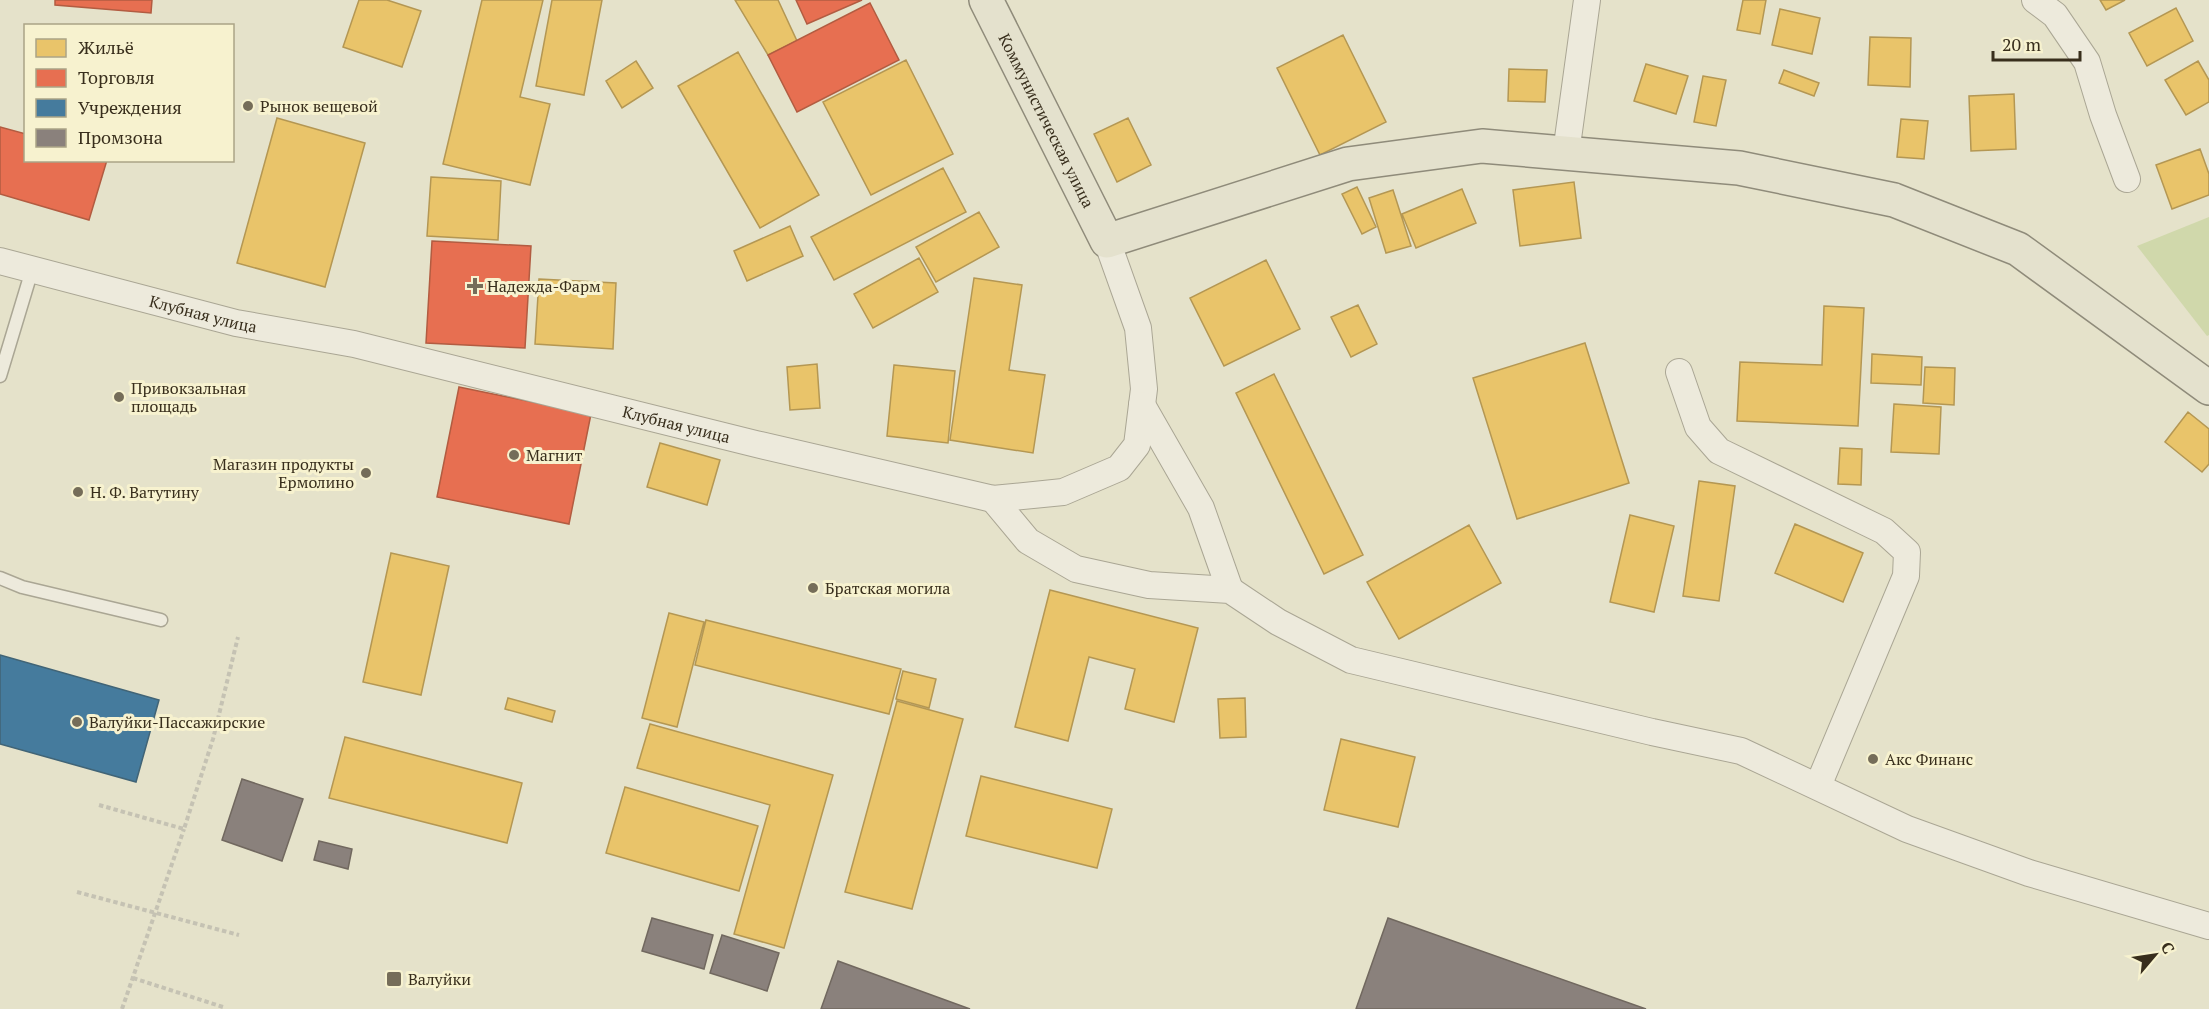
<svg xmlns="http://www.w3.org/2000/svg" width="2209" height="1009" viewBox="0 0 2209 1009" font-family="'PT Serif',serif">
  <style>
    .green { fill: #d0d8ab }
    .homes { fill: #e9c46a; stroke: #b49753; stroke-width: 1.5 }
    .shops { fill: #e76f51; stroke: #b25c41; stroke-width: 1.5 }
    .public { fill: #457b9d; stroke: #416476; stroke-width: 1.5 }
    .industry { fill: #8a817c; stroke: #71685f; stroke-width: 1.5 }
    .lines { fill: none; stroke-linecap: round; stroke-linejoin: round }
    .service-casing { stroke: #aaa694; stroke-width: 15 }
    .minor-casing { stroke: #aaa694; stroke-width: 28 }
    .primary-casing { stroke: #8f8b7a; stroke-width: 36 }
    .path { stroke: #c5c2b3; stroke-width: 4; stroke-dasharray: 4.5 3; stroke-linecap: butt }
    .service { stroke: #edeadc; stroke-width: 12 }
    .minor { stroke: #edeadc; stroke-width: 26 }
    .primary { stroke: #e4e1cd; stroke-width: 33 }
    .path-bridge { stroke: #c5c2b3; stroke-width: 4; stroke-dasharray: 4.5 3; stroke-linecap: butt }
    .poi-dot { fill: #756d59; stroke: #f7f2cf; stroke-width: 2 }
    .labels { text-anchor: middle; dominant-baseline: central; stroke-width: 6; stroke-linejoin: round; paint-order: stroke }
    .poi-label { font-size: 16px; fill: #382e1c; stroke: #f7f2cf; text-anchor: start }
    .street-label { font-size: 16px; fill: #382e1c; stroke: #f7f2cf }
  </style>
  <rect width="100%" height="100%" fill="#e5e2ca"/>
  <path class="green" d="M2209 217V335L2207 336 2137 246Z"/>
  <path class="homes" d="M359 0H387L421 11 402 67 343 47Z
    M482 0H543L520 97 550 104 530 185 443 164Z
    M552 0H602L584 95 536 86Z
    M735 0H778L797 41 768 55Z
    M1743 0H1766L1760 34 1737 30Z
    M2100 0H2125L2106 10Z
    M2176 8 2193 41 2147 66 2129 33Z
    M1780 9 1820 18 1812 54 1772 45Z
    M1343 35 1386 122 1320 155 1277 68Z
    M1870 37 1911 38 1910 87 1868 85Z
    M738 52 819 195 760 228 678 86Z
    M906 60 953 154 871 195 823 102Z
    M636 61 653 88 622 108 606 81Z
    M2198 61 2209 80V102L2186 115 2165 80Z
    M1646 64 1688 76 1676 114 1634 101Z
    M1509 69 1547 70 1545 102 1508 101Z
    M1784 70 1819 83 1814 96 1779 83Z
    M1703 76 1726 80 1716 126 1694 122Z
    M2014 94 2016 149 1971 151 1969 96Z
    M277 118 365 143 325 287 237 263Z
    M1128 118 1151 165 1117 182 1094 134Z
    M1901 119 1928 121 1924 159 1897 157Z
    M2200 149 2209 174V195L2172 209 2156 165Z
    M943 168 966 212 834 280 811 237Z
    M431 177 501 181 498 240 427 236Z
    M1574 182 1581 238 1520 246 1513 190Z
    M1357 187 1376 227 1362 234 1342 194Z
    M1462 189 1476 223 1416 248 1402 214Z
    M1393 190 1411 246 1386 253 1369 198Z
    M979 212 999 247 936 282 916 247Z
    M790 226 803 256 747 281 734 251Z
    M919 258 938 292 873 328 854 294Z
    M1266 260 1300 329 1224 366 1190 298Z
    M974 278 1022 285 1009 370 1045 375 1033 453 950 440Z
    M539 279 616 283 613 349 535 344Z
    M1358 305 1377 344 1351 357 1331 317Z
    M1824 306 1864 308 1858 426 1737 421 1740 362 1822 365Z
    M1585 343 1629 483 1517 519 1473 378Z
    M1872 354 1922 357 1921 385 1871 383Z
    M817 364 820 408 790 410 787 367Z
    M894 365 955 371 948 443 887 436Z
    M1925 367 1955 368 1954 405 1923 403Z
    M1274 374 1363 555 1324 574 1236 393Z
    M1894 404 1941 407 1939 454 1891 452Z
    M2188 412 2209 429V464L2202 472 2165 442Z
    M660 443 720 460 707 505 647 487Z
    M1840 448 1862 449 1861 485 1838 484Z
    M1699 481 1735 486 1719 601 1683 596Z
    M1630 515 1674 526 1654 612 1610 602Z
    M1795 524 1863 553 1843 602 1775 573Z
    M1469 525 1501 583 1399 639 1367 582Z
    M391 553 449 566 421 695 363 682Z
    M1050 590 1198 628 1174 722 1125 709 1135 669 1089 657 1068 741 1015 727Z
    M669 613 704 622 677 727 642 718Z
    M706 620 901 669 889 714 695 665Z
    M903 671 936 679 929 708 896 699Z
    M508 698 555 711 552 722 505 709Z
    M1245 698 1246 737 1220 738 1218 699Z
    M897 701 963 719 912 909 845 892Z
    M650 724 833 775 784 948 734 934 770 805 637 768Z
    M345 737 522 783 507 843 329 798Z
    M1341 739 1415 757 1398 827 1324 810Z
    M981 776 1112 809 1097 868 966 836Z
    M625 787 758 826 739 891 606 853Z"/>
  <path class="shops" d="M55 0H152L151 13 55 5Z
    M796 0H862L807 24Z
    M870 3 899 60 797 112 768 55Z
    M0 127 26 134V160H107L89 220 0 194Z
    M432 241 531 246 525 348 426 343Z
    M459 387 591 414 569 524 437 497Z"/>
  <path class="public" d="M0 655 159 700 136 782 0 744Z"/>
  <path class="industry" d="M242 779 303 799 282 861 222 840Z
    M319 841 352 849 348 869 314 860Z
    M652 918 713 935 704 969 642 951Z
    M1388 918 1646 1009H1356Z
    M722 935 779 953 767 991 710 973Z
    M838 961 970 1009H821Z"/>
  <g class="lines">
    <defs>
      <path id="service" d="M0 376 32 270
        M0 578 22 587 161 620"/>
      <g id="minor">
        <path d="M2035 0 2055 15 2087 62 2103 115 2127 179"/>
        <path d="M1566 153 1587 0"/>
        <path id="s1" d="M0 261 236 323 354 344 756 444 993 499 1063 492 1119 468 1137 445 1144 389 1138 328 1107 241"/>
        <path d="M1679 372 1698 427 1719 451 1884 531 1907 552 1906 576 1818 786"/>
        <path d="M1142 405 1201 508 1230 590"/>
        <path d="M993 499 1028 541 1076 569 1149 585 1230 590 1278 622 1351 660 1652 732 1741 751 1907 829 2029 873 2209 926"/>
      </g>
      <g id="primary">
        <path id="s2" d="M986 0 1107 241 1348 164 1482 146 1739 168 1894 200 2018 249 2209 388"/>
      </g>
    </defs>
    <use href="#service" class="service-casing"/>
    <use href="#minor" class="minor-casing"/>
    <use href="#primary" class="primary-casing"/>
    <path class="path" d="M99 805 184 829 213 739 238 637
      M77 892 239 935
      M133 978 223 1007"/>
    <use href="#service" class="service"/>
    <use href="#minor" class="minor"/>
    <use href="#primary" class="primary"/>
    <path class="path-bridge" d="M122 1009 184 829"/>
  </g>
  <g class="poi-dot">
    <circle cx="248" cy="106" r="6"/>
    <path d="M472 277h6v6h6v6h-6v6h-6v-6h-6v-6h6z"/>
    <circle cx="119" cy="397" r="6"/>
    <circle cx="514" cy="455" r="6"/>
    <circle cx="366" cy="473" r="6"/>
    <circle cx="78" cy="492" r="6"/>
    <circle cx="813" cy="588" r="6"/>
    <circle cx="77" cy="722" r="6"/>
    <circle cx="1873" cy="759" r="6"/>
    <rect x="386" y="971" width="16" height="16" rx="3"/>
  </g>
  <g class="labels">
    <g class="poi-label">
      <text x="260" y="106">Рынок вещевой</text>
      <text x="487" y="286">Надежда-Фарм</text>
      <text x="131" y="388">Привокзальная<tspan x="131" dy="18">площадь</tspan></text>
      <text x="526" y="455">Магнит</text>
      <text x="354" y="464" text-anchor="end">Магазин продукты<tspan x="354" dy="18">Ермолино</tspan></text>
      <text x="90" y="492">Н. Ф. Ватутину</text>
      <text x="825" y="588">Братская могила</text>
      <text x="89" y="722">Валуйки-Пассажирские</text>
      <text x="1885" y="759">Акс Финанс</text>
      <text x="408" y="979">Валуйки</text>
    </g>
    <g class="street-label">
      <text stroke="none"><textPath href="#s2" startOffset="135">Коммунистическая улица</textPath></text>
      <text stroke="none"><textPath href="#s1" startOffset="210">Клубная улица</textPath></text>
      <text stroke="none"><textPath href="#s1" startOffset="696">Клубная улица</textPath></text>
    </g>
  </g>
  <rect x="24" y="24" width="210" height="138" fill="#f7f2cf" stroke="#aba487" stroke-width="1.5"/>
  <rect x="36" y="39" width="30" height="18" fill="#e9c46a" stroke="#aba487" stroke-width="1.5"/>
  <text x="78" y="54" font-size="18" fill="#382e1c">Жильё</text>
  <rect x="36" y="69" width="30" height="18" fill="#e76f51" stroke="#aba487" stroke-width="1.5"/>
  <text x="78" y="84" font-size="18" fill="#382e1c">Торговля</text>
  <rect x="36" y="99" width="30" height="18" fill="#457b9d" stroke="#aba487" stroke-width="1.5"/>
  <text x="78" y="114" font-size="18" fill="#382e1c">Учреждения</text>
  <rect x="36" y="129" width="30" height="18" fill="#8a817c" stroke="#aba487" stroke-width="1.5"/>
  <text x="78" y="144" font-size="18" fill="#382e1c">Промзона</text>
  <g transform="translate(2155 955) rotate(61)" stroke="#f7f2cf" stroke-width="4.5" paint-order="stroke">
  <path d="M0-4.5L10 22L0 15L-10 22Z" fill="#382e1c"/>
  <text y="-9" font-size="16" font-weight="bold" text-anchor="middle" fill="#382e1c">С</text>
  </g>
  <path d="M1993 51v9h87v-9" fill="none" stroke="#382e1c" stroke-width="3"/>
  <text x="2002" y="51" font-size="18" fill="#382e1c" stroke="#f7f2cf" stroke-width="4.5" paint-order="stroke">20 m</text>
</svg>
